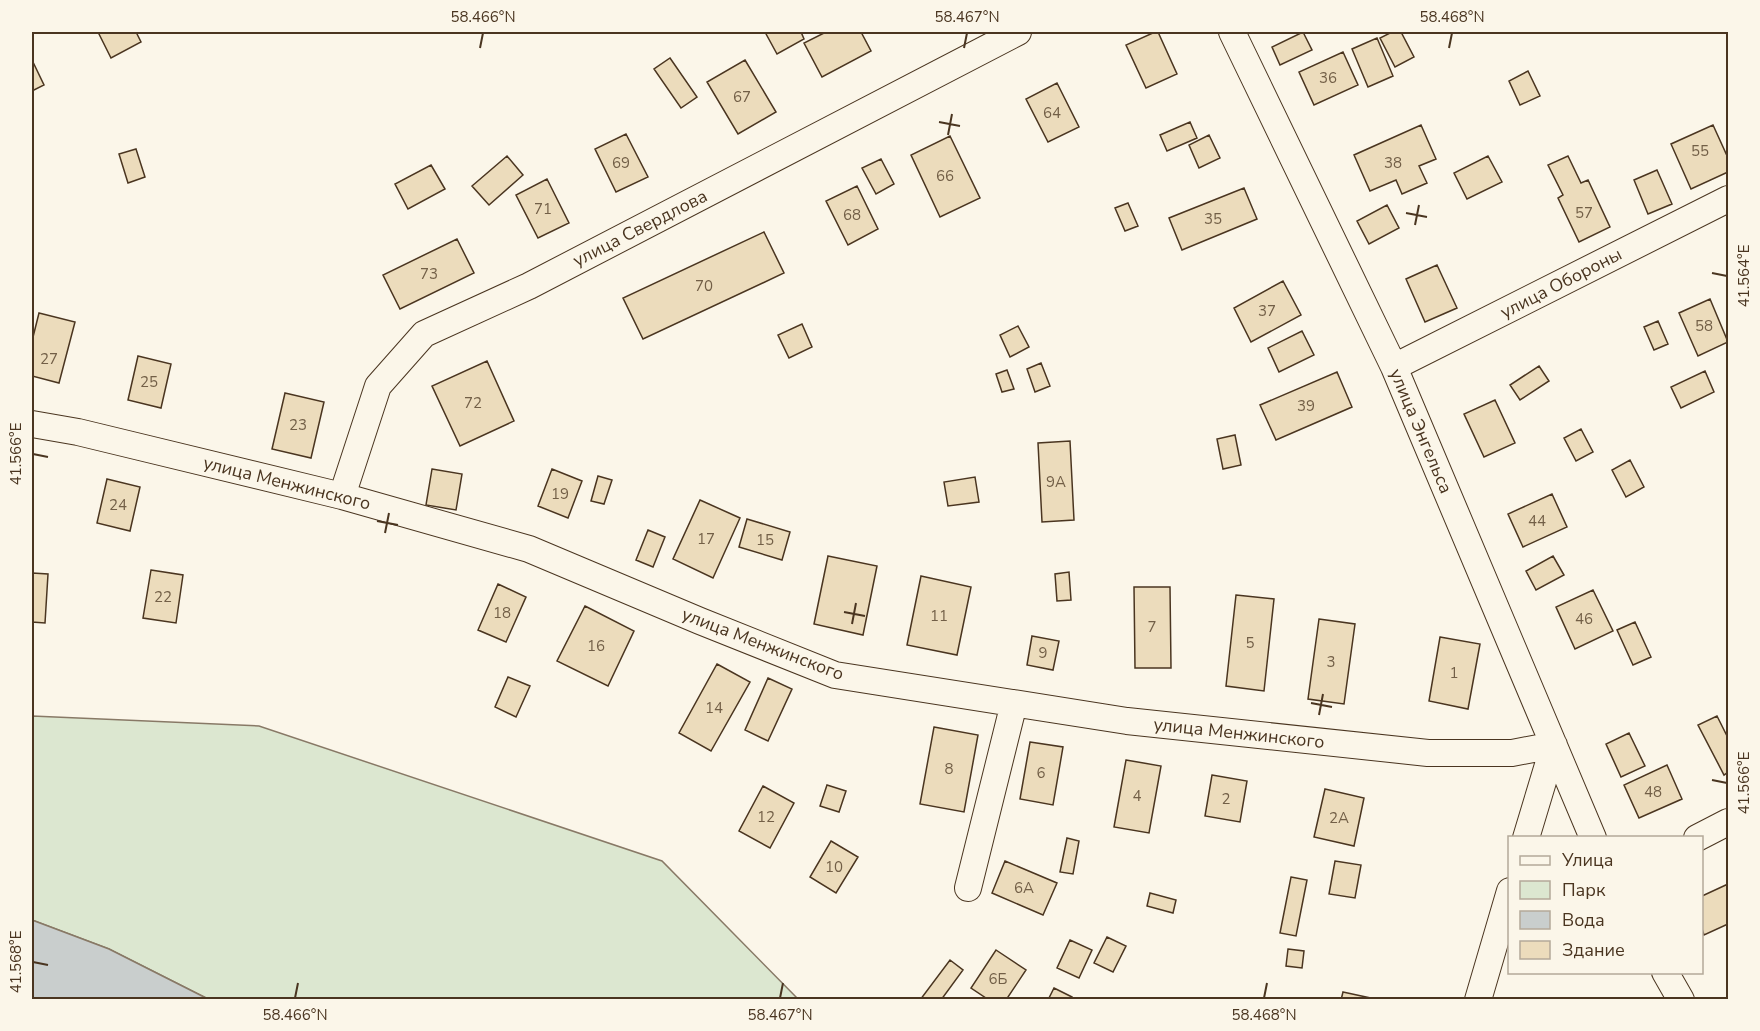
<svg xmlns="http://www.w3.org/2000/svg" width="1760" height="1031" viewBox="0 0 1760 1031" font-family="'Nunito Sans',sans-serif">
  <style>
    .green { fill: #dce7d0; stroke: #887966; stroke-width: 1.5 }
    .water { fill: #c9cecd; stroke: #887966; stroke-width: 1.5 }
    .building { fill: #ecdcbc; stroke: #4a3520; stroke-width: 1.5 }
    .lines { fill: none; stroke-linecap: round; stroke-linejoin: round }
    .minor-casing { stroke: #4a3520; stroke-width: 28 }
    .minor { stroke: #fbf6e9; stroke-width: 26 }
    .ticks { fill: none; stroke: #4a3520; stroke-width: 2 }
    .labels { text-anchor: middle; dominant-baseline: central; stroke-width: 4.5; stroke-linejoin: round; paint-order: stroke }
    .number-label { font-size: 15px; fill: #725f47 }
    .street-label { font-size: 18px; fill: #4a3520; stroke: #fbf6e9 }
    .neatline { fill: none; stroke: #4a3520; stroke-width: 2 }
    .ticks-label { font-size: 15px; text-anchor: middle; fill: #4a3520 }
  </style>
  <rect width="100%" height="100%" fill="#fbf6e9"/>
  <path class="green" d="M32 716 259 726 662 861 798 999H208L109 949 32 920Z"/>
  <path class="water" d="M32 920 109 949 208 999H32Z"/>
  <path class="building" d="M98 32H136L141 42 111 58Z
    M765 32H801L804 39 777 54Z
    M826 32H861L871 51 822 77 804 43Z
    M1155 32H1158L1177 74 1146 88 1126 45Z
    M1303 32 1312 50 1280 65 1272 47Z
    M1392 32H1401L1414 57 1395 67 1380 38Z
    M1377 38 1393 76 1368 87 1352 49Z
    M1343 52 1358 85 1314 105 1299 72Z
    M670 58 697 97 681 108 654 69Z
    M32 60 44 85 32 91Z
    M745 60 776 112 738 134 707 82Z
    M1528 71 1540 96 1520 105 1509 81Z
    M1057 83 1079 127 1048 142 1026 99Z
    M1190 122 1197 138 1167 151 1160 135Z
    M1421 125 1436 159 1419 166 1427 183 1402 194 1396 180 1370 191 1354 155Z
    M1713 125 1728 158V172L1691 189 1671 144Z
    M626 134 648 177 616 192 595 149Z
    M1209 135 1220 158 1199 168 1189 145Z
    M950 136 980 198 940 217 911 155Z
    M136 149 145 177 128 183 119 154Z
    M507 156 523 175 489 205 472 186Z
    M1488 156 1502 182 1467 199 1454 173Z
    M1568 156 1581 183 1588 180 1610 227 1579 242 1558 198 1563 195 1548 165Z
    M881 159 894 184 876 194 862 168Z
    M431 165 445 189 408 209 395 184Z
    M1657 170 1672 204 1648 214 1634 180Z
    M547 179 569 223 538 238 516 195Z
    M857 186 878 229 848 245 826 201Z
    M1244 188 1257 219 1182 250 1169 218Z
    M1128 203 1138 226 1125 231 1115 208Z
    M1387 205 1399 228 1369 244 1357 221Z
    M764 232 784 273 643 339 623 298Z
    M457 239 474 273 400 309 383 275Z
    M1437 265 1457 308 1425 322 1406 279Z
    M1283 281 1301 315 1251 342 1234 308Z
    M1710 299 1728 342 1698 356 1679 313Z
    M39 313 75 322 59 383 32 376V341Z
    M1658 321 1668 344 1654 350 1644 327Z
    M802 324 812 347 789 358 778 335Z
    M1018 326 1029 347 1010 357 1000 335Z
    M1302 331 1314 355 1279 372 1268 348Z
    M138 356 171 364 161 408 128 400Z
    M487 361 514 421 460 446 432 386Z
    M1041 363 1050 386 1035 392 1027 369Z
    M1539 366 1549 381 1520 400 1510 385Z
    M1007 370 1014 389 1002 392 996 374Z
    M1705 371 1714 392 1681 408 1671 387Z
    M1337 372 1352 407 1276 440 1260 405Z
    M285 393 324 402 311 458 272 449Z
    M1495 400 1515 443 1484 457 1464 414Z
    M1581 429 1593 452 1576 461 1564 438Z
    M1235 435 1241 465 1223 469 1217 439Z
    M1070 441 1074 520 1042 522 1038 443Z
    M1630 460 1644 487 1626 497 1612 470Z
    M432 469 462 474 456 510 426 505Z
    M552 469 582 481 568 518 538 506Z
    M598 476 612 480 604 504 591 501Z
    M975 477 979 502 948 506 944 482Z
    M107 479 140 487 130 531 97 523Z
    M1552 494 1567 527 1523 547 1508 514Z
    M700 500 740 518 713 578 673 559Z
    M747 519 790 532 782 560 739 547Z
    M648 530 665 537 653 567 636 560Z
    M828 556 877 566 863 635 814 624Z
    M1553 556 1564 575 1536 590 1526 571Z
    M151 570 183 575 176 623 143 618Z
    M1069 572 1071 600 1057 601 1055 574Z
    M32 573 48 574 45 623 32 622Z
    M921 576 971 587 957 655 907 645Z
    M498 584 526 597 506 642 478 630Z
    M1134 587H1170L1171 668H1135Z
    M1593 590 1613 631 1575 649 1556 607Z
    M1236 595 1274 599 1264 691 1226 686Z
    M585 606 634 631 608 686 557 661Z
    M1319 619 1355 624 1344 704 1308 699Z
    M1635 622 1651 657 1633 665 1617 630Z
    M1032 636 1059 641 1053 670 1027 665Z
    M1440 637 1480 644 1468 709 1429 701Z
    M717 664 750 682 711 751 679 733Z
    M508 677 530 686 516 717 495 707Z
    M768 678 792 689 768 741 745 730Z
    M1717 716 1728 738V772L1724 775 1698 725Z
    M934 727 978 735 964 812 920 804Z
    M1629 733 1645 766 1621 777 1606 744Z
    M1030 742 1063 747 1053 805 1020 799Z
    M1126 760 1161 766 1149 833 1114 827Z
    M1667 765 1682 799 1639 818 1624 785Z
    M1212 775 1247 781 1240 822 1205 816Z
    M827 785 846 791 839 812 820 806Z
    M763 786 794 803 770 848 739 831Z
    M1325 789 1364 798 1354 846 1314 837Z
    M1067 838 1079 841 1073 874 1060 872Z
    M831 841 858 857 836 893 810 877Z
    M1005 861 1057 883 1043 915 992 893Z
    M1335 861 1361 865 1355 898 1329 894Z
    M1291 877 1307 880 1296 936 1280 933Z
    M1728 884V924L1704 935 1702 929V896Z
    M1150 893 1176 900 1173 913 1147 906Z
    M1107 937 1126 946 1113 972 1094 963Z
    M1070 940 1092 950 1079 978 1057 968Z
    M1288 949 1304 951 1302 968 1286 966Z
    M996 950 1026 970 1006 1000H989L971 988Z
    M950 960 963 970 941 1000H920Z
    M1054 988 1072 997 1071 1000H1048Z
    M1343 992 1380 1000H1341Z"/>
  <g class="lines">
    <defs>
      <path id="minor" d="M1232 32 1394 367 1593 838
        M1394 367 1728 199
        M32 424 78 432 342 496 529 549 700 621 835 675 1127 721 1428 753H1512L1554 745 1526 838
        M342 496 378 386 424 334 529 286 1018 32
        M1697 838 1728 822
        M968 888 1014 703
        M1665 972 1681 1000
        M1478 1000 1510 891"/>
    </defs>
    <use href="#minor" class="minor-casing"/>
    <use href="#minor" class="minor"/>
  </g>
  <path class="ticks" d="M480 48 483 33M964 48 967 33M1449 48 1452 33M939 122 960 126M948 135 952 114M1406 213 1427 217M1415 225 1419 205M1712 273 1727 276M33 454 48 457M377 521 398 525M385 533 389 513M844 612 865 616M852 624 856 603M1311 703 1332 707M1319 715 1323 694M1712 780 1727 783M33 962 48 965M295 998 298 983M780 998 783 983M1264 998 1267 983"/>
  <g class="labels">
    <g class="number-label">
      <text x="1328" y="78">36</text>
      <text x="742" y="97">67</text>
      <text x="1052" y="113">64</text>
      <text x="1700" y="151">55</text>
      <text x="621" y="163">69</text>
      <text x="1393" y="163">38</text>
      <text x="945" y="176">66</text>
      <text x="543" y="209">71</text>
      <text x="1584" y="213">57</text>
      <text x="852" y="215">68</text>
      <text x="1213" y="219">35</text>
      <text x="429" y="274">73</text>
      <text x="704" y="286">70</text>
      <text x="1267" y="311">37</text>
      <text x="1704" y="326">58</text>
      <text x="49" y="359">27</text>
      <text x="149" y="382">25</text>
      <text x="473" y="403">72</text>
      <text x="1306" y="406">39</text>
      <text x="298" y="425">23</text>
      <text x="1056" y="482">9А</text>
      <text x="560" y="494">19</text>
      <text x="118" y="505">24</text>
      <text x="1537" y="521">44</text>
      <text x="706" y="539">17</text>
      <text x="765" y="540">15</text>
      <text x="163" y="597">22</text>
      <text x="502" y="613">18</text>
      <text x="939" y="616">11</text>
      <text x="1584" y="619">46</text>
      <text x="1152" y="627">7</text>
      <text x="1250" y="643">5</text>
      <text x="596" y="646">16</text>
      <text x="1043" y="653">9</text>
      <text x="1331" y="662">3</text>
      <text x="1454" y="673">1</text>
      <text x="714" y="708">14</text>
      <text x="949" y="769">8</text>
      <text x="1041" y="773">6</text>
      <text x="1653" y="792">48</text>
      <text x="1137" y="796">4</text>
      <text x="1226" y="799">2</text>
      <text x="766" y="817">12</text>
      <text x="1339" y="818">2А</text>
      <text x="834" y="867">10</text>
      <text x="1024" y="888">6А</text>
      <text x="998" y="979">6Б</text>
    </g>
    <g class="street-label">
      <text transform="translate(640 228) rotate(-27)">улица Свердлова</text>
      <text transform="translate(1561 283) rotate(-27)">улица Обороны</text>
      <text transform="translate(1421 431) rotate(67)">улица Энгельса</text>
      <text transform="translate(287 483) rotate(14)">улица Менжинского</text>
      <text transform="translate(763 644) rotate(21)">улица Менжинского</text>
      <text transform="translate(1239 733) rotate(6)">улица Менжинского</text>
    </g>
  </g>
  <rect width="1760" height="1031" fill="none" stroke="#fbf6e9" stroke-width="66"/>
  <rect x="1508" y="836" width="195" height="138" fill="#fbf6e9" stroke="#b4a999" stroke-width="1.5"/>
  <rect x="1520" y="856" width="30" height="9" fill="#fbf6e9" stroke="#b4a999" stroke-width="1.5"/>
  <text x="1562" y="866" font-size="18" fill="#4a3520">Улица</text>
  <rect x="1520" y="881" width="30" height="18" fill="#dce7d0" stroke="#b4a999" stroke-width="1.5"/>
  <text x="1562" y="896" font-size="18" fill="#4a3520">Парк</text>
  <rect x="1520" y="911" width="30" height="18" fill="#c9cecd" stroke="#b4a999" stroke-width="1.5"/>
  <text x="1562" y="926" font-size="18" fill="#4a3520">Вода</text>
  <rect x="1520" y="941" width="30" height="18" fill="#ecdcbc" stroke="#b4a999" stroke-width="1.5"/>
  <text x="1562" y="956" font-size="18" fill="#4a3520">Здание</text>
  <rect x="33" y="33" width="1694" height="965" class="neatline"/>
  <g class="ticks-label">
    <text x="483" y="22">58.466°N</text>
    <text x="967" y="22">58.467°N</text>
    <text x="1452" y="22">58.468°N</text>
    <text transform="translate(1744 276) rotate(-90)" y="5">41.564°E</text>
    <text transform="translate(16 454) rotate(-90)" y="5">41.566°E</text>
    <text transform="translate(1744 783) rotate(-90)" y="5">41.566°E</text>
    <text transform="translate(16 962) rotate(-90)" y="5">41.568°E</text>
    <text x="295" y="1020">58.466°N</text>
    <text x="780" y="1020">58.467°N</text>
    <text x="1264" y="1020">58.468°N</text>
  </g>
</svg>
